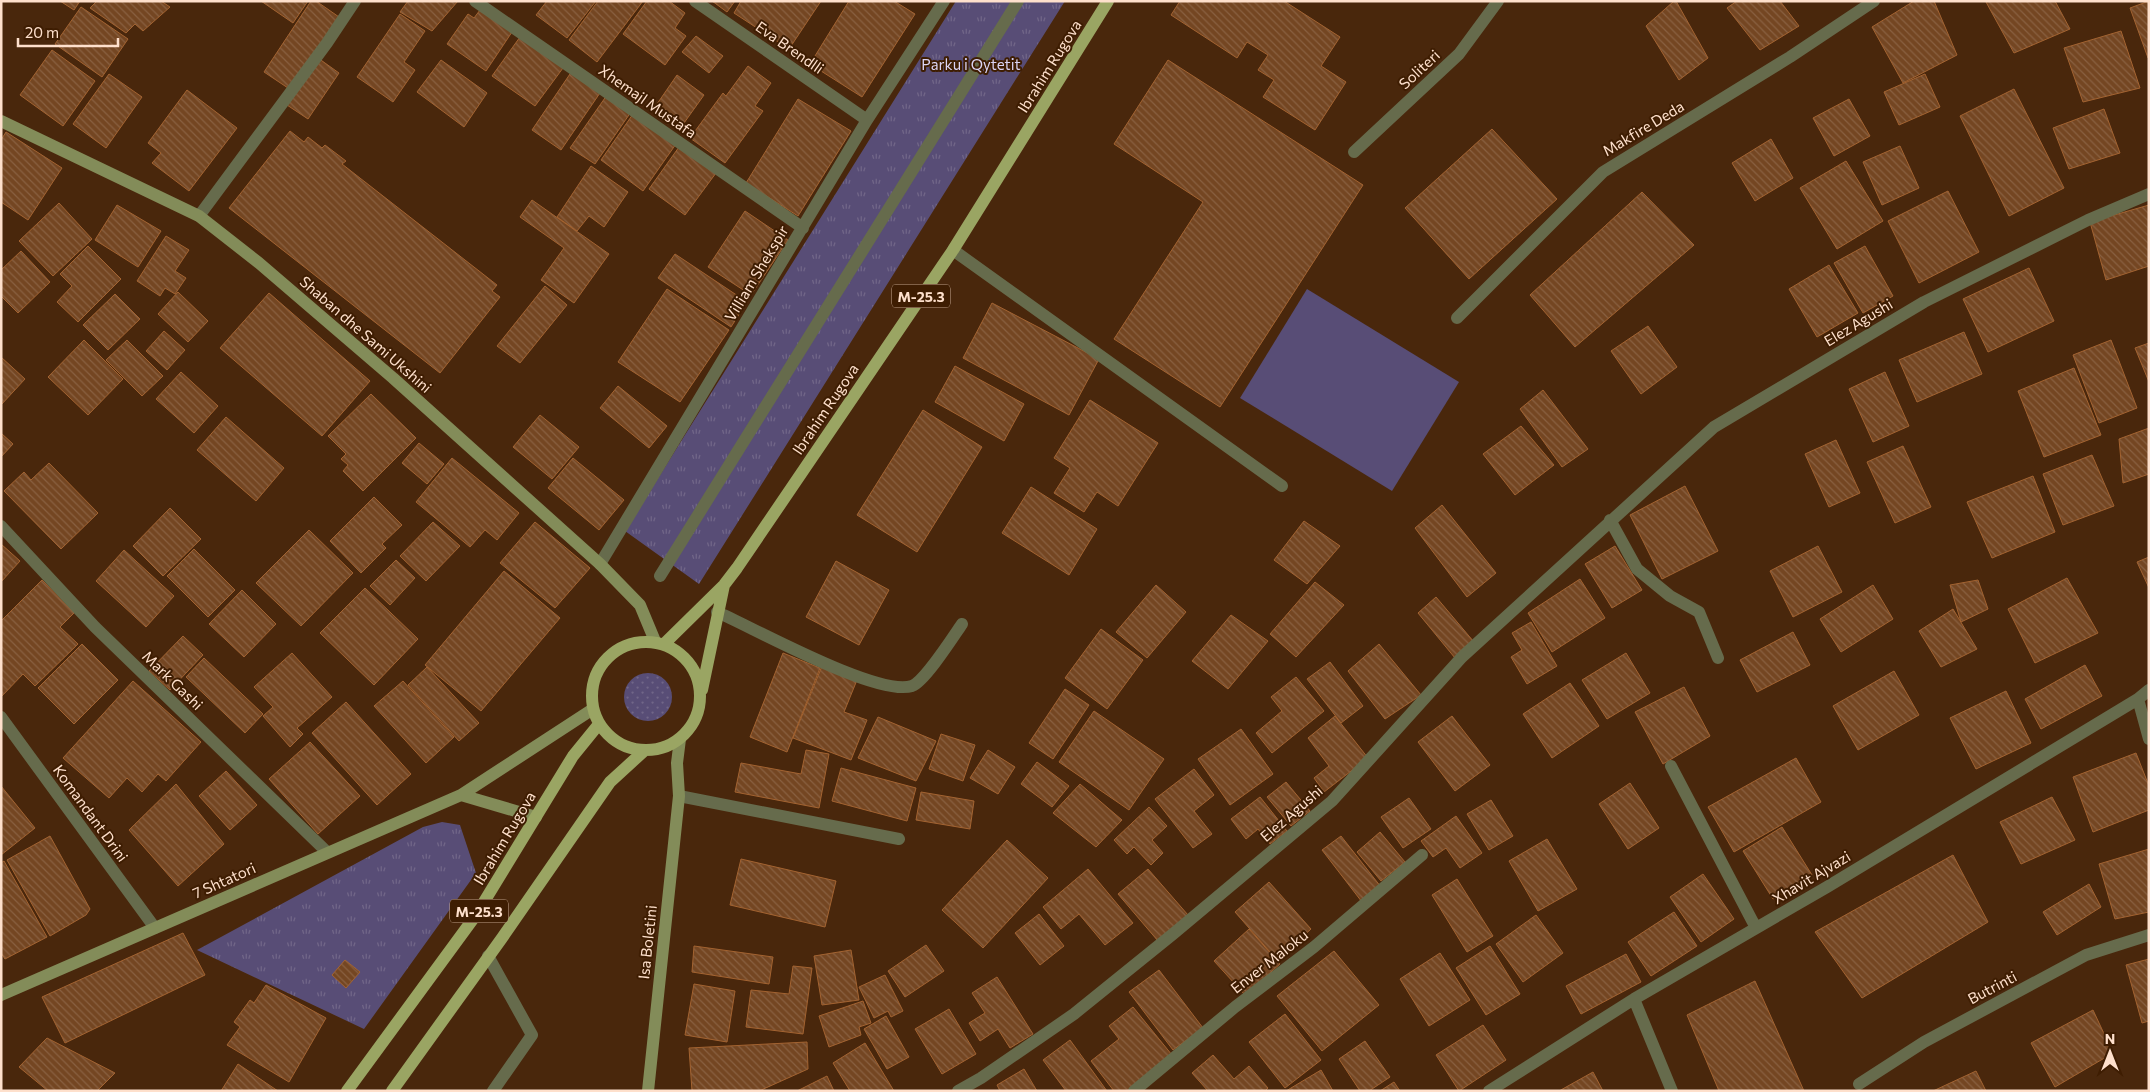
<svg xmlns="http://www.w3.org/2000/svg" width="2150" height="1092" viewBox="0 0 2150 1092" font-family="Commissioner,sans-serif">
  <style>
    .grass { fill: url(#grass-dots) }
    .park { fill: url(#park-tufts) }
    .garden { fill: #584d76 }
    .building { fill: url(#building-back-hatch); stroke: #a36331 }
    .lines { fill: none; stroke-linecap: round; stroke-linejoin: round }
    .lane { stroke: #666b4c; stroke-width: 12 }
    .street { stroke: #666b4c; stroke-width: 12 }
    .secondary { stroke: #838c59; stroke-width: 12 }
    .primary { stroke: #9aa563; stroke-width: 12 }
    .labels { text-anchor: middle; dominant-baseline: central; stroke-width: 4; stroke-linejoin: round; paint-order: stroke }
    .shield { fill: #3e1d02; stroke: #c4a68f; stroke-width: 1 }
    .shield-label { font-size: 14px; font-weight: bold; fill: #fee0cc }
    .street-label { font-size: 15px; fill: #fee0cc; stroke: #3e1d02 }
    .park-label { font-size: 15px; fill: #dcd5f5; stroke: #3e1d02 }
  </style>
  <defs>
    <pattern id="grass-dots" width="8" height="8" patternUnits="userSpaceOnUse" patternTransform="scale(1.25)"><rect width="8" height="8" fill="#584d76"/><path d="M2 2h.1M6 6h.1" fill="none" stroke="#716688" stroke-width="1.8" stroke-linecap="round"/></pattern>
    <pattern id="park-tufts" width="24" height="20" patternUnits="userSpaceOnUse" patternTransform="scale(1.25)"><rect width="24" height="20" fill="#584d76"/><path d="M3 7l-1-3M5 7V3M7 7l1-3M15 17l-1-3M17 17v-4M19 17l1-3" fill="none" stroke="#716688"/></pattern>
    <pattern id="building-back-hatch" width="6" height="6" patternUnits="userSpaceOnUse" patternTransform="scale(1.25)"><rect width="6" height="6" fill="#744622"/><path d="M-1 5l2 2M0 0l6 6M5-1l2 2" fill="none" stroke="#896041"/></pattern>
  </defs>
  <rect width="100%" height="100%" fill="#49270c"/>
  <path class="grass" d="M624 697a24 24 0 1 1 48 0a24 24 0 1 1-48 0Z"/>
  <path class="park" d="M956 1H1065L699 584 625 531Z
    M442 822 460 825 476 873 364 1029 197 950 423 827Z"/>
  <path class="garden" d="M1307 289 1459 382 1392 491 1240 398Z"/>
  <path class="building" d="M60 1H80L74 10Z
    M97 1H161L170 7 143 31 135 24 126 33 90 8Z
    M261 1H308L293 23Z
    M311 1H316L339 17 291 90 264 72Z
    M408 1H458L432 31 400 12Z
    M547 1H596L567 38 536 15Z
    M598 1H643L597 62 569 40Z
    M647 1H669L685 13 675 28 686 36 665 65 623 34Z
    M712 1H735L727 12Z
    M741 1H821L789 49 734 13Z
    M849 1H894L915 14 862 97 810 64Z
    M1180 1H1284L1340 37 1321 66 1346 82 1315 130 1263 97 1274 80 1258 70 1268 55 1247 42 1237 58 1171 15Z
    M1674 1H1676L1708 58 1679 80 1646 26Z
    M1737 1H1780L1799 26 1760 50 1727 8Z
    M1914 1H1934L1957 55 1903 83 1872 27Z
    M1988 1H2055L2070 29 2014 53 1986 2Z
    M2149 1V58H2148L2130 8Z
    M81 7 128 39 102 77 55 44Z
    M480 10 512 32 486 71 447 44 468 14 474 18Z
    M400 14 425 31 404 62 415 70 393 102 357 77Z
    M2121 31 2140 88 2083 102 2064 48Z
    M696 36 723 56 709 73 682 52Z
    M520 37 563 68 535 106 492 76Z
    M52 50 95 81 63 126 20 95Z
    M318 58 339 73 308 119 287 105Z
    M441 60 487 93 464 127 417 92Z
    M1168 60 1363 185 1220 407 1114 339 1203 202 1114 144Z
    M748 66 771 83 755 106 763 111 725 163 690 138 723 93 726 96Z
    M572 71 602 90 561 150 532 130Z
    M109 74 142 97 106 148 73 124Z
    M1925 74 1940 107 1899 125 1884 92Z
    M677 75 704 95 684 123 657 104Z
    M2014 89 2064 188 2009 216 1960 116Z
    M187 90 237 128 189 191 152 163 161 153 148 143Z
    M607 95 631 112 595 164 570 148Z
    M798 99 851 131 798 216 746 183Z
    M1849 99 1870 136 1834 156 1813 118Z
    M2104 109 2120 153 2069 169 2053 128Z
    M633 114 676 144 643 191 601 160Z
    M1492 129 1557 199 1469 279 1405 208Z
    M290 131 304 142 308 137 322 148 325 145 346 161 342 164 497 285 492 291 500 297 440 373 229 208Z
    M6 132 62 168 28 220 1 202V140Z
    M1771 139 1793 178 1755 201 1732 163Z
    M1900 146 1919 188 1882 205 1863 162Z
    M679 147 716 173 685 215 649 189Z
    M1846 161 1883 221 1837 249 1800 188Z
    M591 166 628 192 604 227 589 216 577 231 557 217Z
    M1948 191 1979 252 1919 283 1888 221Z
    M1642 192 1694 245 1575 347 1530 295Z
    M532 200 609 254 574 303 541 280 564 248 520 217Z
    M59 203 92 239 53 276 19 241Z
    M117 205 161 231 138 267 95 240Z
    M2149 205V266L2106 280 2090 222Z
    M745 211 788 240 751 295 708 267Z
    M166 236 189 250 175 271 186 278 175 294 165 288 160 296 137 281Z
    M88 246 121 279 78 322 57 302 72 286 60 274Z
    M1865 246 1893 296 1863 313 1834 263Z
    M21 251 50 282 18 313 1 296V270Z
    M675 254 747 302 731 327 658 278Z
    M1829 265 1858 313 1817 337 1789 289Z
    M2029 268 2054 321 1988 352 1963 299Z
    M545 286 567 305 520 363 497 346Z
    M667 289 729 330 680 402 618 362Z
    M178 292 208 321 188 342 158 314Z
    M269 293 370 381 322 436 220 348Z
    M115 294 140 319 108 350 83 325Z
    M992 303 1099 359 1069 415 963 358Z
    M1648 326 1677 367 1641 394 1611 351Z
    M164 331 185 350 167 370 146 351Z
    M1964 332 1982 374 1917 402 1899 360Z
    M84 340 123 379 88 415 48 377Z
    M127 340 163 376 142 396 106 360Z
    M2111 340 2137 408 2099 423 2073 355Z
    M2149 343V382L2135 348Z
    M1 357 25 379 1 405Z
    M955 366 1024 404 1004 441 935 402Z
    M2074 368 2101 435 2044 457 2018 391Z
    M181 372 218 406 194 433 156 399Z
    M1885 372 1909 426 1873 442 1849 389Z
    M618 386 667 426 649 448 600 408Z
    M1543 390 1588 449 1562 467 1520 409Z
    M371 394 416 438 363 491 343 471 348 465 341 459 346 454 328 436Z
    M1090 400 1158 443 1118 506 1097 492 1084 512 1054 493 1070 468 1054 458Z
    M923 410 982 447 917 552 857 515Z
    M540 415 579 447 552 479 513 447Z
    M226 417 284 468 256 501 197 450Z
    M1521 426 1554 465 1515 495 1483 454Z
    M2149 428V474L2123 483 2119 439Z
    M1 433 13 444 1 457Z
    M1836 440 1860 493 1829 507 1805 454Z
    M419 443 444 464 427 484 402 463Z
    M1903 446 1931 507 1895 523 1867 462Z
    M2092 455 2114 506 2063 525 2043 474Z
    M452 458 519 513 497 540 485 530 470 547 416 502Z
    M573 458 624 500 599 530 548 488Z
    M49 463 98 513 61 549 4 491 24 472 31 480Z
    M2033 476 2055 532 1992 558 1967 502Z
    M1685 486 1718 551 1662 579 1630 515Z
    M1031 487 1097 529 1069 575 1002 533Z
    M374 497 402 525 382 544 386 548 361 573 330 541Z
    M1442 505 1496 573 1467 597 1415 528Z
    M170 508 201 539 163 576 133 546Z
    M1304 521 1340 546 1307 584 1274 560Z
    M433 522 460 546 426 581 400 556Z
    M535 522 590 568 555 608 500 563Z
    M309 530 353 573 301 626 256 583Z
    M1 544 20 561 1 582Z
    M1615 546 1642 590 1612 608 1585 564Z
    M1818 546 1842 592 1793 617 1770 571Z
    M194 549 235 590 208 617 167 576Z
    M124 550 174 596 146 627 96 581Z
    M2149 557V588L2137 562Z
    M396 560 415 578 390 605 370 586Z
    M836 561 889 590 859 645 806 617Z
    M504 571 560 618 481 711 425 665Z
    M2067 578 2098 633 2035 663 2008 609Z
    M1580 579 1605 618 1552 652 1528 613Z
    M42 580 74 613 60 627 78 644 35 686 23 674 1 697V621Z
    M1978 580 1988 609 1961 622 1950 585Z
    M1315 582 1344 605 1296 657 1270 634Z
    M1156 585 1186 612 1147 658 1116 632Z
    M1873 585 1893 619 1841 652 1820 619Z
    M365 588 418 639 374 685 320 633Z
    M242 590 276 624 244 657 209 624Z
    M1436 597 1474 642 1455 658 1418 613Z
    M1953 609 1977 649 1941 667 1919 631Z
    M1231 615 1268 641 1228 689 1192 661Z
    M1531 622 1557 666 1527 684 1511 657 1522 650 1512 633Z
    M1101 629 1143 660 1107 709 1065 678Z
    M1793 632 1810 665 1757 692 1740 660Z
    M183 636 203 655 170 690 149 671Z
    M82 644 118 680 74 724 38 688Z
    M1379 644 1421 695 1385 719 1348 671Z
    M292 653 332 697 297 728 303 734 290 747 263 716 273 707 254 687Z
    M783 653 820 668 787 752 750 737Z
    M1626 653 1650 693 1607 719 1582 680Z
    M204 658 263 714 245 733 186 677Z
    M1330 662 1363 706 1341 723 1307 679Z
    M2085 665 2102 696 2041 729 2025 699Z
    M822 666 857 680 844 712 867 720 851 760 793 738Z
    M427 667 479 723 459 741 408 685Z
    M1894 671 1919 715 1858 750 1833 706Z
    M1296 677 1324 711 1272 753 1256 733 1282 711 1271 697Z
    M133 681 201 742 166 781 158 774 142 792 127 778 109 798 63 758Z
    M403 681 454 737 426 763 374 706Z
    M1570 683 1599 726 1552 758 1523 714Z
    M1684 687 1710 736 1663 764 1635 712Z
    M1065 689 1089 705 1053 759 1029 743Z
    M2006 691 2031 743 1976 769 1950 718Z
    M346 702 411 774 377 805 312 733Z
    M1094 711 1164 759 1129 810 1059 762Z
    M1335 716 1368 758 1324 792 1314 778 1329 766 1308 738Z
    M1452 716 1490 765 1455 791 1418 742Z
    M878 717 936 741 916 781 858 758Z
    M1241 729 1273 774 1230 805 1198 759Z
    M941 734 975 745 963 781 929 769Z
    M310 742 360 796 318 834 269 779Z
    M806 750 829 754 819 808 735 792 741 763 801 774Z
    M988 750 1015 767 998 794 970 778Z
    M2136 753 2149 786V810L2093 832 2073 777Z
    M1796 758 1821 802 1734 852 1708 807Z
    M1037 762 1069 786 1052 807 1021 784Z
    M841 768 916 788 907 821 832 801Z
    M1194 769 1214 795 1194 811 1212 834 1193 848 1155 799Z
    M226 771 257 805 230 830 199 796Z
    M1286 782 1310 811 1291 826 1267 797Z
    M1630 783 1659 828 1628 849 1599 804Z
    M176 784 224 844 178 886 129 830Z
    M1080 784 1122 820 1096 847 1053 813Z
    M1 786 35 828 1 855Z
    M921 792 974 801 970 829 916 820Z
    M1260 797 1287 831 1270 844 1258 829 1246 839 1231 819Z
    M2052 797 2075 840 2021 864 2000 822Z
    M1409 798 1431 829 1403 848 1381 817Z
    M1491 800 1513 836 1489 850 1467 814Z
    M1149 807 1167 826 1152 840 1163 853 1151 865 1134 847 1127 854 1114 840Z
    M1456 816 1482 853 1460 868 1446 848 1433 857 1421 841Z
    M1782 827 1812 875 1773 899 1743 851Z
    M1380 832 1405 862 1381 881 1357 852Z
    M50 836 90 909 86 915 50 936 7 860Z
    M1341 836 1381 887 1362 902 1322 850Z
    M1547 839 1577 889 1538 911 1509 861Z
    M1007 840 1048 878 983 948 942 910Z
    M2149 849V912L2115 919 2099 864Z
    M1953 855 1988 922 1862 998 1815 932Z
    M741 859 836 881 825 927 730 905Z
    M4 861 47 937 5 959 1 953V863Z
    M1088 869 1133 923 1105 945 1079 914 1061 929 1043 907Z
    M1148 869 1188 915 1158 941 1118 894Z
    M1703 874 1734 919 1701 942 1670 897Z
    M1457 879 1493 936 1467 952 1432 895Z
    M1269 882 1311 929 1277 960 1235 912Z
    M2089 884 2101 907 2057 935 2043 912Z
    M1674 912 1697 946 1651 976 1628 942Z
    M1039 914 1064 946 1040 965 1015 933Z
    M1536 915 1563 953 1523 982 1496 944Z
    M1249 929 1280 964 1245 995 1214 961Z
    M183 933 205 975 65 1043 42 997Z
    M926 945 944 971 905 997 888 971Z
    M694 946 773 957 769 984 692 972Z
    M1490 946 1520 994 1486 1015 1456 968Z
    M851 950 859 1000 822 1005 814 956Z
    M1334 951 1379 1005 1322 1051 1277 996Z
    M1440 953 1470 1000 1429 1026 1400 979Z
    M1626 954 1641 982 1581 1014 1566 986Z
    M2149 959V1021L2142 1023 2126 965Z
    M345 960 360 972 346 988 332 975Z
    M793 966 812 968 803 1034 746 1027 751 990 789 994Z
    M1159 970 1203 1028 1173 1050 1129 992Z
    M885 975 903 1011 891 1017 888 1011 874 1018 859 987Z
    M997 977 1033 1034 1010 1048 998 1029 980 1041 969 1023 985 1013 972 993Z
    M1755 981 1804 1091H1719L1687 1015Z
    M694 984 735 991 727 1042 685 1035Z
    M266 985 326 1018 289 1082 227 1045 240 1027 234 1022 250 1000 254 1003Z
    M863 1001 871 1023 859 1027 861 1035 829 1047 819 1016Z
    M1133 1007 1172 1055 1127 1091H1114L1091 1061 1119 1039 1109 1026Z
    M949 1009 976 1054 942 1074 915 1029Z
    M2093 1010 2113 1053 2055 1087 2031 1043Z
    M1285 1014 1321 1060 1285 1088 1249 1042Z
    M886 1016 909 1057 887 1069 864 1029Z
    M1483 1025 1506 1060 1459 1091 1436 1055Z
    M47 1038 115 1073 97 1091H48L19 1067Z
    M1070 1040 1107 1091H1066L1043 1060Z
    M1365 1041 1390 1077 1369 1091H1360L1339 1059Z
    M807 1042 808 1069 759 1091H692L689 1048Z
    M865 1043 894 1091H850L833 1063Z
    M1213 1055 1234 1079 1249 1066 1268 1088 1265 1091H1208L1192 1073Z
    M238 1064 278 1091H221Z
    M1024 1069 1037 1091H1000L997 1085Z
    M1321 1070 1333 1091H1286Z
    M1976 1071 1986 1091H1933Z
    M1593 1072 1603 1091H1559Z
    M827 1076 834 1091H797Z
    M1394 1082 1400 1091H1380Z"/>
  <g class="lines">
    <path class="lane" d="M717 612C754 628 877 697 912 686 925 681 953 637 962 624
      M488 956 532 1035 493 1091"/>
    <path class="street" d="M475 1 803 228
      M695 1 867 120
      M1354 152 1459 54 1498 1
      M199 216 327 43 355 1
      M953 250 1282 486
      M1457 318 1603 172 1790 57 1874 1
      M1610 520 1637 569 1670 596 1699 612 1718 658
      M1 526 95 627 327 852
      M600 564 867 120 944 1
      M660 576 1018 1
      M2138 699 2149 739
      M1 717 155 928
      M1671 766 1756 928
      M679 796 899 839
      M1634 999 1672 1091
      M1859 1084 1924 1042 2086 955 2149 935
      M958 1091 981 1078 1074 1014 1173 934 1332 801 1462 657 1714 427 1924 302 2088 220 2149 194
      M1134 1091 1235 1007 1314 947 1422 855
      M1489 1091 1634 999 1827 887 2138 699 2149 690"/>
    <path class="secondary" d="M1 121 199 216 259 263 393 378 600 564 640 605 655 641
      M461 795 593 709
      M1 995 461 795 536 817
      M648 1091 679 796 677 763 680 739"/>
    <path class="primary" d="M592 696a54 54 0 1 1 108 0a54 54 0 1 1-108 0Z
      M664 644 724 585 737 568 953 250 1108 1
      M702 690 724 585
      M347 1091 476 915 573 756 599 724
      M392 1091 502 938 610 782 645 750"/>
  </g>
  <g class="labels">
    <g class="shield">
      <rect x="892" y="284.5" width="58" height="23" rx="4"/>
      <rect x="450" y="899.5" width="58" height="23" rx="4"/>
    </g>
    <g class="shield-label">
      <text x="921" y="296">M-25.3</text>
      <text x="479" y="911">M-25.3</text>
    </g>
    <g class="street-label">
      <text transform="translate(790 47) rotate(35)">Eva Brendlli</text>
      <text transform="translate(1049 66) rotate(-58)">Ibrahim Rugova</text>
      <text transform="translate(1419 69) rotate(-43)">Soliteri</text>
      <text transform="translate(648 101) rotate(35)">Xhemajl Mustafa</text>
      <text transform="translate(1643 128) rotate(-31)">Makfire Deda</text>
      <text transform="translate(756 273) rotate(-59)">Villiam Shekspir</text>
      <text transform="translate(1858 322) rotate(-31)">Elez Agushi</text>
      <text transform="translate(366 334) rotate(41)">Shaban dhe Sami Ukshini</text>
      <text transform="translate(825 409) rotate(-56)">Ibrahim Rugova</text>
      <text transform="translate(173 680) rotate(44)">Mark Gashi</text>
      <text transform="translate(91 813) rotate(54)">Komandant Drini</text>
      <text transform="translate(1291 813) rotate(-41)">Elez Agushi</text>
      <text transform="translate(504 838) rotate(-59)">Ibrahim Rugova</text>
      <text transform="translate(1811 877) rotate(-31)">Xhavit Ajvazi</text>
      <text transform="translate(224 880) rotate(-24)">7 Shtatori</text>
      <text transform="translate(647 942) rotate(-84)">Isa Boletini</text>
      <text transform="translate(1269 961) rotate(-38)">Enver Maloku</text>
      <text transform="translate(1992 987) rotate(-28)">Butrinti</text>
    </g>
    <g class="park-label">
      <text x="971" y="64">Parku i Qytetit</text>
    </g>
  </g>
  <rect width="2150" height="1092" fill="none" stroke="#fee0cc" stroke-width="5"/>
  <g transform="translate(2110 1052)" stroke="#3e1d02" stroke-width="4" paint-order="stroke">
  <path d="M0-4L9 19L0 12L-9 19Z" fill="#fee0cc"/>
  <text y="-8" font-size="14" font-weight="bold" text-anchor="middle" fill="#fee0cc">N</text>
  </g>
  <path d="M18 38v8h100v-8" fill="none" stroke="#fee0cc" stroke-width="2.5"/>
  <text x="25" y="38" font-size="15" fill="#fee0cc" stroke="#3e1d02" stroke-width="4" paint-order="stroke">20 m</text>
</svg>
